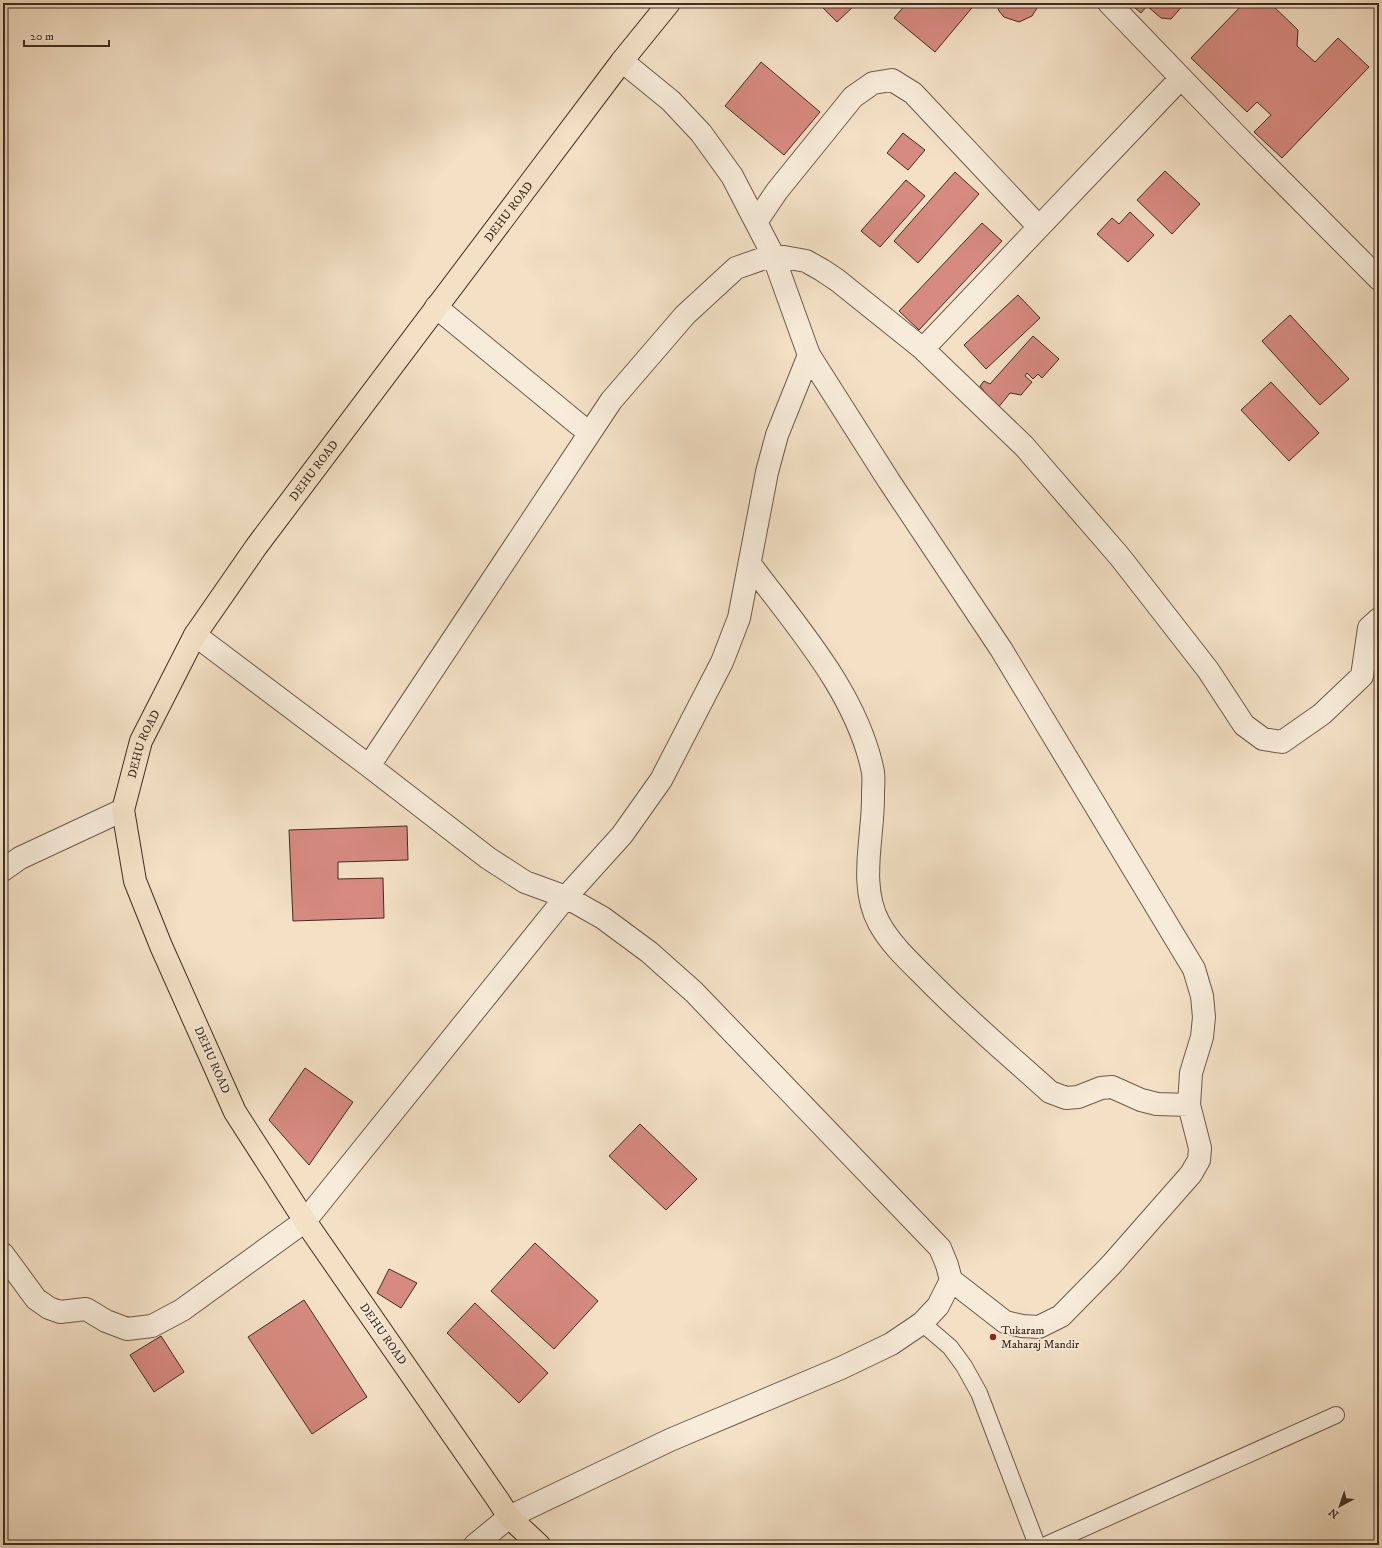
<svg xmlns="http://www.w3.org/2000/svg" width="1382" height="1548" viewBox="0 0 1382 1548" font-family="'IM FELL DW Pica',serif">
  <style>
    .building { fill: #d68a80; stroke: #402d22 }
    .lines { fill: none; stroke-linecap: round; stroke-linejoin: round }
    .lane-casing { stroke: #6d5a4b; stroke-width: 18 }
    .street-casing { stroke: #6d5a4b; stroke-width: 24 }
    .primary-casing { stroke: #402d22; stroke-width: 24 }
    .lane { stroke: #f7ebd9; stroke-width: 16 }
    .street { stroke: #f7ebd9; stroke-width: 22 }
    .primary { stroke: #f3e0c5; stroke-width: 22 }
    .poi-dot { fill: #8f2418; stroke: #f7ebd9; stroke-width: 1.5 }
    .labels { text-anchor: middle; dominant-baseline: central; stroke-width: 3.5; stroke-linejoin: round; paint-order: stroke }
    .street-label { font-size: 12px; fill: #402d22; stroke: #f7ebd9 }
    .poi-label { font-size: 12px; fill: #402d22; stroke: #f7ebd9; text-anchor: start }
  </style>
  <rect width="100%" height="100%" fill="#f3e0c5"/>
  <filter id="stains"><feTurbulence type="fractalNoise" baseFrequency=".005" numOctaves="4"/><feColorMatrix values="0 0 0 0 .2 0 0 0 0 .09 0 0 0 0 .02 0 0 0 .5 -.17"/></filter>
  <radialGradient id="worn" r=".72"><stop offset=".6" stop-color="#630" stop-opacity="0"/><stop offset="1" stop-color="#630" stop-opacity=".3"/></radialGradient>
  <path class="building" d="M818 3H857L837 22Z
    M907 3H976L935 52 894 18Z
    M996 3H1040L1032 16 1019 22 1004 17 999 11Z
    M1129 3H1185L1171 19 1161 18 1147 6 1141 13Z
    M1244 3H1270L1298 30 1297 46 1315 62 1338 38 1369 67 1282 158 1254 132 1271 115 1257 102 1247 112 1191 58Z
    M761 62 820 112 784 155 725 106Z
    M903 133 925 150 908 170 887 153Z
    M1165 171 1200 204 1172 234 1137 200Z
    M955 172 979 194 918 263 894 241Z
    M906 180 925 196 880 247 861 231Z
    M1130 212 1154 235 1128 262 1097 234 1112 218 1119 224Z
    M982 223 1002 241 919 330 899 311Z
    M1018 295 1040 318 986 369 964 345Z
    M1290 315 1349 379 1320 405 1262 341Z
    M1033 336 1059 359 1042 378 1038 374 1033 379 1027 373 1025 376 1032 382 1021 395 1010 393 997 409 980 386 984 381 990 384Z
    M1271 382 1319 433 1289 461 1241 410Z
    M407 826 408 860 338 862V879L383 878 384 918 293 921 289 830Z
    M305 1068 353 1102 309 1165 269 1120Z
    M640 1124 697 1179 666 1210 609 1156Z
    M535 1243 598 1301 554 1349 491 1291Z
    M389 1269 417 1283 401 1308 377 1293Z
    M304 1300 367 1397 312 1434 248 1337Z
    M475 1303 548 1373 519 1403 447 1333Z
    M161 1336 184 1372 154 1392 130 1355Z"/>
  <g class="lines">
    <defs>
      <path id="lane" d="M922 1323 950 1347 964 1366 979 1393 1037 1545
        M1046 1545 1336 1415"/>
      <path id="street" d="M1109 3 1236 135 1379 279
        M622 61 671 101 701 133 732 176 773 255 809 355 889 481 1001 649 1194 969 1202 996 1204 1017 1202 1037 1191 1073 1189 1105 1200 1148 1199 1160 1191 1174 1111 1265 1061 1316 1039 1327 1022 1326 1005 1322 951 1280
        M756 222 777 191 853 97 873 83 892 80 913 93 1039 227
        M436 307 589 433
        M923 349 1181 78
        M750 564C797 627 857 693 873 772 874 779 873 787 873 794 874 836 858 884 879 923 891 945 910 962 927 979 966 1019 1009 1055 1050 1092L1066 1098 1078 1097 1101 1088 1112 1087 1141 1100 1157 1104 1189 1105
        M195 635 369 766 488 858 525 882 566 897 603 918 649 952 694 992 940 1248 947 1265 951 1280 938 1306 922 1323 891 1344 841 1368 670 1440 509 1517 475 1545
        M369 766 611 401 685 315 736 268 773 255 806 261 822 270 837 280 923 349 1024 446 1120 557 1208 670 1244 725 1263 739 1282 742 1322 714 1362 676 1369 628 1379 619
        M3 870 20 858 123 810
        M3 1254 36 1299 49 1308 60 1312 86 1309 106 1321 127 1329 152 1326 182 1310 305 1221 566 897 622 835 661 780 722 662 739 618 767 472 777 435 809 355"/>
      <g id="primary">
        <path id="s1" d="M539 1545 509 1517 498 1500 305 1221 235 1112 161 946 135 881 123 810 141 741 195 635 256 547 622 61 669 3"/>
      </g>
    </defs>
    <use href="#lane" class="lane-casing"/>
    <use href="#street" class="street-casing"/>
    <use href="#primary" class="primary-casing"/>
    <use href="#lane" class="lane"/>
    <use href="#street" class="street"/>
    <use href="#primary" class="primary"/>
  </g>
  <circle class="poi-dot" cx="993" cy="1337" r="4"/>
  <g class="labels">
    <g class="street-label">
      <text stroke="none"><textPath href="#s1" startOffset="1571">DEHU ROAD</textPath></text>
      <text stroke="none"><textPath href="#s1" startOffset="1247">DEHU ROAD</textPath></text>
      <text stroke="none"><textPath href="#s1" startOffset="923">DEHU ROAD</textPath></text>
      <text transform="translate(212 1060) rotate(66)">DEHU ROAD</text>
      <text transform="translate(383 1334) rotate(55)">DEHU ROAD</text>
    </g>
    <g class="poi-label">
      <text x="1001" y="1330">Tukaram<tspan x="1001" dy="14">Maharaj Mandir</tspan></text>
    </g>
  </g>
  <rect width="1382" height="1548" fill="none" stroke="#f3e0c5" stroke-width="16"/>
  <rect x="4" y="4" width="1374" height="1540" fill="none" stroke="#402d22" stroke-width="2"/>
  <rect x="8" y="8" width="1366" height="1532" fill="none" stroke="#402d22"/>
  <g transform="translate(1340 1506) rotate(220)" stroke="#f7ebd9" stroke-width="3" paint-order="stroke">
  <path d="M0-3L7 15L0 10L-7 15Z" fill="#402d22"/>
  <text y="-6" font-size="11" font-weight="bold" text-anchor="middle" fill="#402d22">N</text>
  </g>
  <path d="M24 40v6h85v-6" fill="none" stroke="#402d22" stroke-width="2"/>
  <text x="30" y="40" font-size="12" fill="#402d22" stroke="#f7ebd9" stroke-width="3" paint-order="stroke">20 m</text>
  <rect width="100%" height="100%" filter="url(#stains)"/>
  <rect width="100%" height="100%" fill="url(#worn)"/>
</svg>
